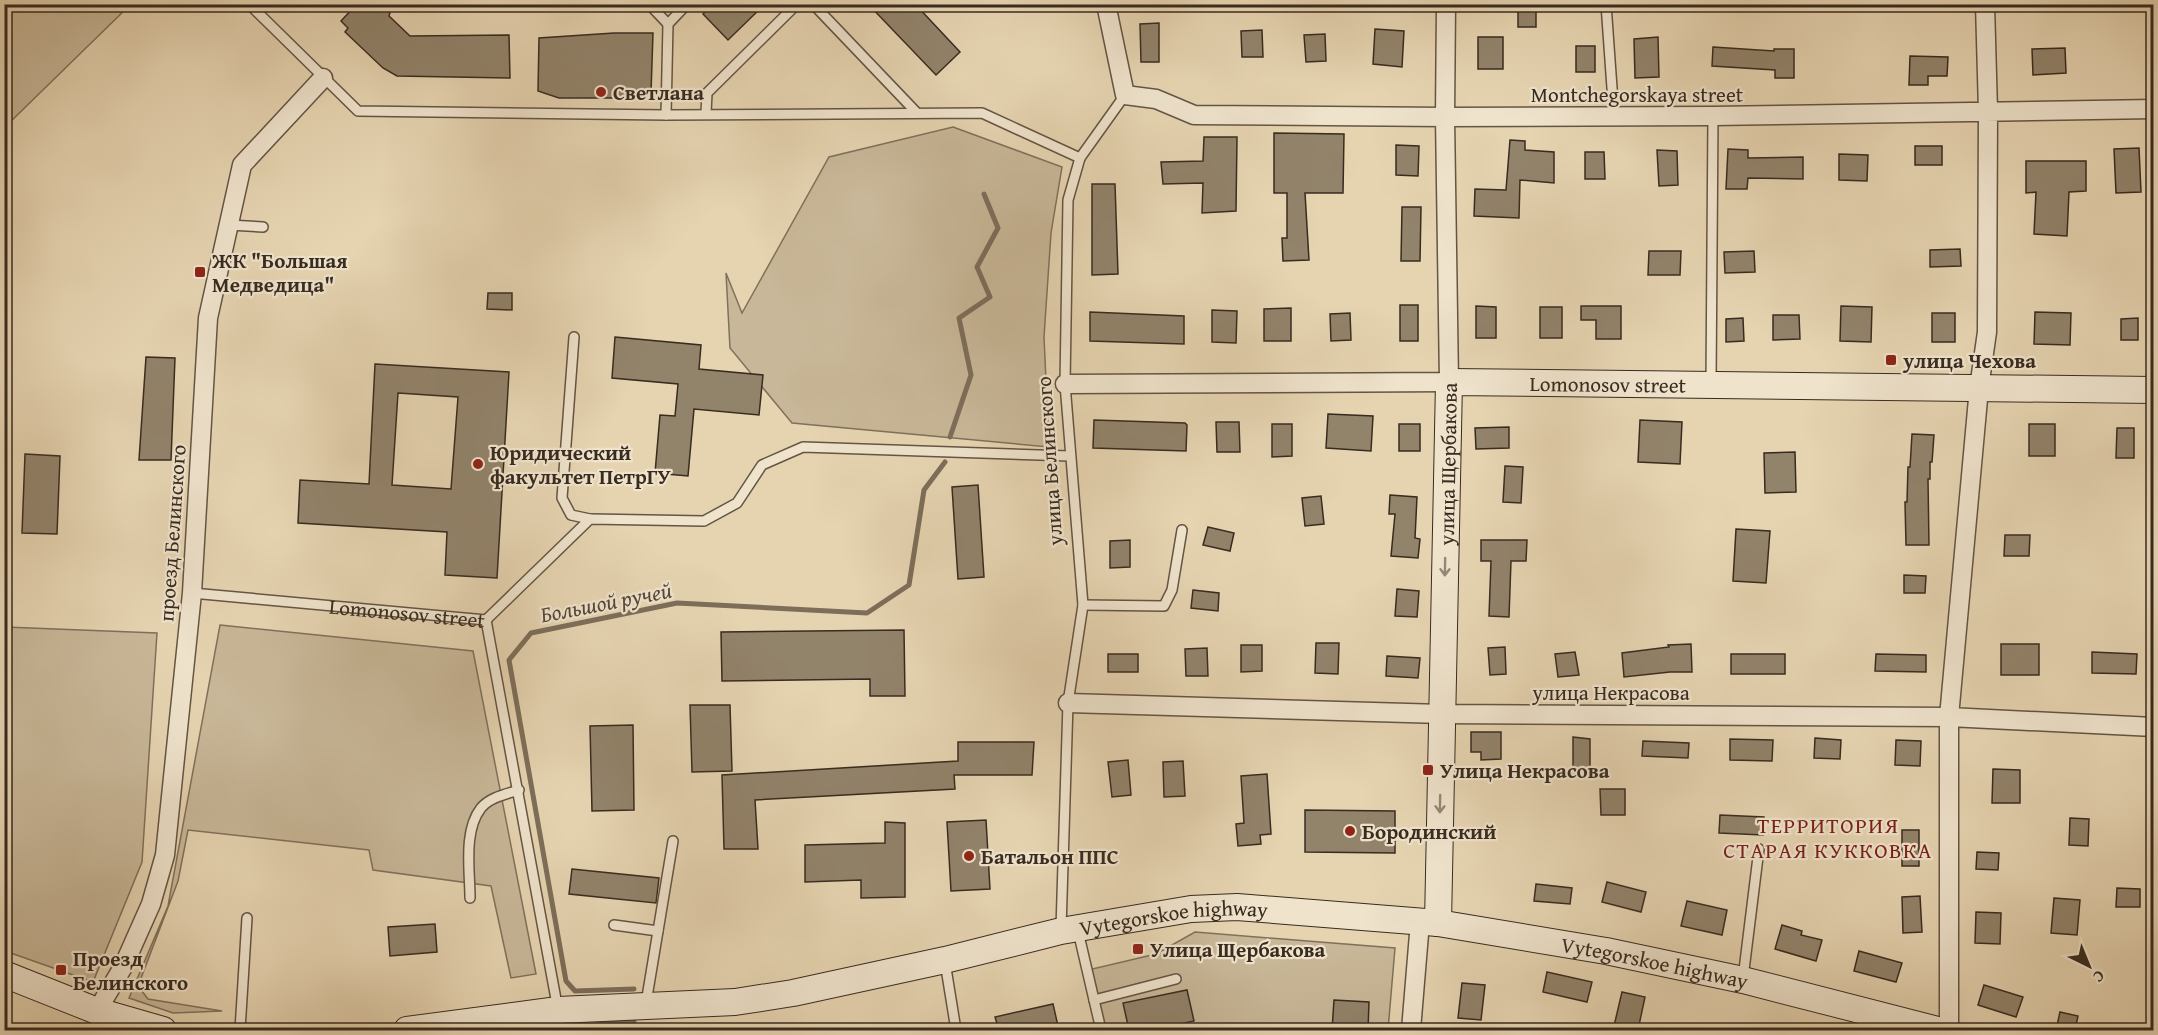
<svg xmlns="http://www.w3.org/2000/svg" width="2158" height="1035" viewBox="0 0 2158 1035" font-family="'Gentium Book Plus',serif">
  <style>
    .green { fill: #c8b798; stroke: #80715c; stroke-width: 1.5 }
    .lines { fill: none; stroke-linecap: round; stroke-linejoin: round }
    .stream { stroke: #7d6e5a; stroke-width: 5 }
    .building { fill: #92836b; stroke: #382b20; stroke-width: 1.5; fill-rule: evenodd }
    .lane-casing { stroke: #645544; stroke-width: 12 }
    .street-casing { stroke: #645544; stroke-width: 21 }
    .secondary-casing { stroke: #382b20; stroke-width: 28 }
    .lane { stroke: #efe3cc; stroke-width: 9 }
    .street { stroke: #efe3cc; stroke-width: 18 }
    .secondary { stroke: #efe3cc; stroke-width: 26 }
    .oneway { stroke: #948776 }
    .poi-dot { fill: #8f2418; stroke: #efe3cc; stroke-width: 2 }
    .labels { text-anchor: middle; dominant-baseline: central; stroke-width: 4.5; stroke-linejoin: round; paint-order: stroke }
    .poi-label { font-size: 21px; font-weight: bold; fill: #382b20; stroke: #efe3cc; text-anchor: start }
    .street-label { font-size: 21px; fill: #382b20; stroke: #efe3cc }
    .water-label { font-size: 22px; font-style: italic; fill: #554738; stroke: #efe3cc }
    .neighbourhood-label { font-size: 22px; letter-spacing: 1.5px; fill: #7a1f14; stroke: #efe3cc }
  </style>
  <rect width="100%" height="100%" fill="#e6d4b1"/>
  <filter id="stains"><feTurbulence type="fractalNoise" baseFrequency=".00333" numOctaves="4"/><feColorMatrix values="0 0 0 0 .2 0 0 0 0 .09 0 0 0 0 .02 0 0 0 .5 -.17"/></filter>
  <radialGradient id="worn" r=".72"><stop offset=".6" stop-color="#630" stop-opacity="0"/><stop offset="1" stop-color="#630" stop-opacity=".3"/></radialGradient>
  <path class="green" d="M5 4H130V5L5 127Z
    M953 127 1062 167 1051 233 1044 337 1049 447 792 423 730 348 726 273 742 313 829 157Z
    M220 625 473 651 536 974 511 978 491 886 373 870 369 850 188 830 178 881 138 986 148 999 222 1011 173 1013 129 998 168 906Z
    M5 627 157 633 142 862 93 982 5 951Z
    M1195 932 1395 948 1388 1030H1103L1088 970 1156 954Z"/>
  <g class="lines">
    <path class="stream" d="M950 437 971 375 959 318 990 297 977 267 998 228 984 194
      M634 989 575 991 566 981 509 660 531 633 677 603 867 613 909 585 924 490 945 462
      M577 1030 580 1027 634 1021"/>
  </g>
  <path class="building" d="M357 4H382L390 13 389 16 410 36 509 35 510 78 397 76 383 68 345 32 348 28 341 21Z
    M712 4H765L728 40 703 14Z
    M868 4H915L960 52 936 75Z
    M1518 4H1536V27H1518Z
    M1159 23V62H1141L1140 24Z
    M1375 29 1404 31 1402 67 1373 64Z
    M1262 30 1263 57H1242L1241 31Z
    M614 33H653L651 93H641V97L623 98H559L538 91 539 38Z
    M1325 34 1326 61 1306 62 1304 35Z
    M1478 37H1503V69H1478Z
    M1658 37 1659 77 1635 78 1634 39Z
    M1576 46H1595V72H1576Z
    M1713 47 1774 51V49H1794V78H1775V70L1712 66Z
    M2065 48 2066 73 2033 75 2032 49Z
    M1910 56 1948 57 1947 76H1928V85H1909Z
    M1274 133 1344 134 1343 193H1305L1309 260 1283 261 1282 238H1287V193H1274Z
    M1204 137H1237L1236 211 1202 213 1203 183 1163 184 1161 162 1203 161Z
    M1510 140 1525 141V150L1554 152V183L1520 180 1519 218 1474 216 1475 189 1506 190Z
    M1396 145 1419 146 1418 176 1396 175Z
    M1915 146H1942V165H1915Z
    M2139 148 2141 192 2116 193 2114 149Z
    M1728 149 1748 150V158L1803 157V179L1748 178 1747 189H1726Z
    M1657 150 1677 151 1678 185 1659 186Z
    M1585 152H1604L1605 179H1585Z
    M1839 154 1868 155 1867 181 1839 180Z
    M2026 161H2086V191L2069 192 2067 236 2034 234 2036 192 2026 193Z
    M1092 184H1115L1118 274 1092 275Z
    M1402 207H1421L1420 261H1401Z
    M1960 249 1961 266 1930 267V250Z
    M1649 251H1681L1680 275H1648Z
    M1754 251 1755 272 1725 273 1724 252Z
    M488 293H512V310L487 309Z
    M1400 305H1418V341H1400Z
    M1476 306 1496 307V338H1476Z
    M1581 306H1621V339H1596V320H1581Z
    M1841 306 1872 307 1871 342 1840 341Z
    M1540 307H1562V338H1540Z
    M1291 308V341H1264V309Z
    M1212 310 1237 311 1236 343 1212 342Z
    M1090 312 1184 316V344L1090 341Z
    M2035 312 2071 313 2070 345 2034 344Z
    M1350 313 1351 340 1331 341 1330 314Z
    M1932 313H1955V342H1932Z
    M1773 315H1799L1800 339 1773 340Z
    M1743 318 1744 341 1726 342V319Z
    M2138 318V340H2121V319Z
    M615 337 701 345 699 369 763 375 759 415 694 409 688 476 655 473 660 415 675 416 678 384 612 378Z
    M146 357 175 358 171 460H139Z
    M375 364 509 372 497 578 445 575 447 532 298 523 300 480 369 484ZM398 393 458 397 451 489 392 485Z
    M1328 414 1373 416 1371 451 1326 448Z
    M1094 420 1185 423 1187 425 1186 451 1093 448Z
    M1640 420 1682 422 1680 464 1638 462Z
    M1216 422H1239L1240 452H1217Z
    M1272 424H1292V456L1272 457Z
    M1399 424H1420V451H1399Z
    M2029 424H2055V456H2029Z
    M1509 427V448L1476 449 1475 428Z
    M2117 428H2134V458H2116Z
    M1912 434 1934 435 1932 462H1930V479H1928L1929 545H1906L1905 502H1907L1908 467H1910Z
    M1795 452 1796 492 1765 493 1764 453Z
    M25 454 60 456 57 534 22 533Z
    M1505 466 1523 467 1521 503 1503 502Z
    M978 485 984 577 958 579 952 487Z
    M1390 495 1417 497 1415 538 1420 539 1418 558 1391 556 1395 514H1389Z
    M1321 496 1324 524 1305 526 1302 498Z
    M1208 527 1234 533 1230 551 1203 545Z
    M1736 529 1770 531 1766 583 1733 581Z
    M2005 535H2030L2029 556H2004Z
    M1130 540V567L1110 568V541Z
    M1481 540H1527L1526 561H1511L1509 617 1489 616 1491 561H1481Z
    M1904 575 1926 576 1925 593H1904Z
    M1397 589 1419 591 1417 617 1395 616Z
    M1193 590 1219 593 1218 611 1191 608Z
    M904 630 905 696H870V679L722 681 721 632Z
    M1316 643H1339L1338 674 1315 673Z
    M1691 644 1692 672H1670L1624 677 1622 653 1669 647 1668 645Z
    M2001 644H2039V675H2001Z
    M1241 645H1262V671L1241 672Z
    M1505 647 1506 674 1490 675 1488 648Z
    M1207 648 1208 676H1186L1185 649Z
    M1575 652 1579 675 1558 677 1555 654Z
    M2092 652 2137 654 2136 674 2092 673Z
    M1108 654H1138V672H1108Z
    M1731 654H1785V674H1731Z
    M1876 654 1926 655V672L1875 671Z
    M1387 656 1420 658 1418 678 1386 676Z
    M690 705H730L732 771 692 772Z
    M633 725 634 810 592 811 590 726Z
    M1471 732H1501V759L1481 760V752H1471Z
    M1573 737 1590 739V776L1573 774Z
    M1815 738 1841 740 1840 759 1814 758Z
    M1730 739 1773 740 1772 761 1730 760Z
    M1896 740 1921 741 1920 766 1895 765Z
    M1643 741 1689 743 1688 758 1642 756Z
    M958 742H1034L1032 775H954L955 789 755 800 758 849H724L722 775 958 761Z
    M1128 760 1131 795 1112 797 1108 762Z
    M1183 761 1185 796 1164 797 1163 762Z
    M1993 769 2020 770V803H1992Z
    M1267 774 1271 834 1260 835 1261 844 1238 846 1236 824 1244 823 1241 776Z
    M1600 789H1625V815H1601Z
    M1305 810 1395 811V853L1305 852Z
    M1720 815 1764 817 1763 835 1719 833Z
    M2070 818 2089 819 2088 846 2069 845Z
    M986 820 990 889 951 891 947 822Z
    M885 822 905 823V897L861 898V880L805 882V845L885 843Z
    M1902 830H1919V866H1902Z
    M1977 852 1999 853 1998 870 1976 869Z
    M572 869 659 878 656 903 569 894Z
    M1607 882 1646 892 1641 912 1602 902Z
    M1536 884 1572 888 1570 904 1534 901Z
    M2117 888 2140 889V907H2116Z
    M1920 896 1922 932 1903 933 1902 897Z
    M2054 898 2080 900 2077 935 2051 933Z
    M1687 901 1727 910 1722 935 1681 926Z
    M1976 912 2001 913 2000 944 1975 943Z
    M435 924 437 952 390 956 388 927Z
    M1782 925 1802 931 1801 935 1822 940 1816 961 1775 949Z
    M1859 951 1902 963 1896 982 1854 971Z
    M1547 972 1592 982 1587 1002 1543 992Z
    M1462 983 1485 985 1481 1020 1458 1018Z
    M1984 985 2023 997 2016 1017 1978 1005Z
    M1187 990 1194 1021 1150 1030H1129L1123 1003Z
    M1622 992 1645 997 1638 1030 1614 1026Z
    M1334 1000 1369 1002 1368 1030H1332Z
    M1053 1004 1058 1026 1037 1030H999L995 1017Z
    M2060 1012 2078 1016 2075 1030H2056Z"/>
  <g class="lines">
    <defs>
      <g id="lane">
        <path d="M249 4 358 111 666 115 982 113 1080 158"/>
        <path d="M649 4 668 24"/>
        <path d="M813 4 917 113"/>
        <path d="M1606 4 1614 116"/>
        <path d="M706 113 707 93 797 4"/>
        <path d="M666 115 668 24 687 4"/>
        <path d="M229 225 263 227"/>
        <path d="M574 337 562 498 571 515 590 519"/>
        <path d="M1711 384 1713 116"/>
        <path id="s1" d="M192 593 486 620 590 519 704 521 737 503 762 465 803 447 1070 456"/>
        <path d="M1083 605 1164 606 1172 590 1182 530"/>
        <path d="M486 620 558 1010 560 1030"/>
        <path d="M470 898C470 871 463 831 481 808 490 797 507 794 519 790"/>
        <path d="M614 925 658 931"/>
        <path d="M1061 929 1068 703 1083 605 1065 384 1068 200 1080 158 1125 95"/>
        <path d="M1078 931 1101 1030"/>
        <path d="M945 962 956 1030"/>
        <path d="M1743 978 1759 849"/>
        <path d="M1094 1000 1176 979"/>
        <path d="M646 1003 673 841"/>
        <path d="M240 1030 247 918"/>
      </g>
      <path id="street" d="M1106 4 1125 95 1156 99 1194 115 1445 117 1713 116 2154 109
        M1065 384 1449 382 1445 117 1446 4
        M1068 703 1442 714 1949 717 2154 727
        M97 1011 123 967 151 904 165 855 192 593 208 318 242 165 323 78
        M1411 1030 1420 922
        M1949 1030V717L1979 388 1987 332 1988 111 1985 4"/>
      <g id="secondary">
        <path id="s2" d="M1438 923 1449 382 2154 390"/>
        <path d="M4 974 97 1011 163 1030"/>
        <path id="s3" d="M407 1030 558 1010 735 1002 793 993 945 960 1061 931 1191 909 1237 907 1438 923 1606 951 1743 980 1938 1030"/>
      </g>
    </defs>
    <use href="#lane" class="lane-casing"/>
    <use href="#street" class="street-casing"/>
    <use href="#secondary" class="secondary-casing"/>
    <use href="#lane" class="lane"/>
    <use href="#street" class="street"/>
    <use href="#secondary" class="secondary"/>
  </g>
  <defs><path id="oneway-shaft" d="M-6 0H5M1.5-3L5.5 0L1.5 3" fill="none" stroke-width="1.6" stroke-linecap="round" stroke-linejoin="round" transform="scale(1.5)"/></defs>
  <g class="oneway">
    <use href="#oneway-shaft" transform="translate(1445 567) rotate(91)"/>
    <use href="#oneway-shaft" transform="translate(1440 804) rotate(91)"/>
  </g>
  <g class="poi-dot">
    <circle cx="601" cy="92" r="6"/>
    <rect x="194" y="266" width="12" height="12" rx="3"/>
    <rect x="1885" y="354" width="12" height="12" rx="3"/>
    <circle cx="478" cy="464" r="6"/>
    <rect x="1422" y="764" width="12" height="12" rx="3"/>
    <circle cx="1350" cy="831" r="6"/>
    <circle cx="969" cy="856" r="6"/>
    <rect x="1132" y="943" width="12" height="12" rx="3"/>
    <rect x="55" y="964" width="12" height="12" rx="3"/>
  </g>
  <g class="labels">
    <g class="poi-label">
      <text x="613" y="92">Светлана</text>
      <text x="212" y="260">ЖК "Большая<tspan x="212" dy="24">Медведица"</tspan></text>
      <text x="1903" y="360">улица Чехова</text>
      <text x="490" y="452">Юридический<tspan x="490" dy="24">факультет ПетрГУ</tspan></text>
      <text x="1440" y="770">Улица Некрасова</text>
      <text x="1362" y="831">Бородинский</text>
      <text x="981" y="856">Батальон ППС</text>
      <text x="1150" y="949">Улица Щербакова</text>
      <text x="73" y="958">Проезд<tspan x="73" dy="24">Белинского</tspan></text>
    </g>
    <g class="street-label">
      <text x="1637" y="94">Montchegorskaya street</text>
      <text stroke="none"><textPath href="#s2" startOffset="700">Lomonosov street</textPath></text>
      <text transform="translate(1049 461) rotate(-94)">улица Белинского</text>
      <text stroke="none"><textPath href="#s2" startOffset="459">улица Щербакова</textPath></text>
      <text transform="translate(172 533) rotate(-86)">проезд Белинского</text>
      <text stroke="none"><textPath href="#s1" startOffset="216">Lomonosov street</textPath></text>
      <text x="1611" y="692">улица Некрасова</text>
      <text stroke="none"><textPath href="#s3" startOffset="777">Vytegorskoe highway</textPath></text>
      <text stroke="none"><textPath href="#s3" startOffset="1263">Vytegorskoe highway</textPath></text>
    </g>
    <g class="water-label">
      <text transform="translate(606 602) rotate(-11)">Большой ручей</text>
    </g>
    <g class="neighbourhood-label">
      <text x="1828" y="825">ТЕРРИТОРИЯ<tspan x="1828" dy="25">СТАРАЯ КУККОВКА</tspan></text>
    </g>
  </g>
  <rect width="2158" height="1035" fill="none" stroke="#e6d4b1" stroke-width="24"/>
  <rect x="6" y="6" width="2146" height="1023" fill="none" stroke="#382b20" stroke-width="3"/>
  <rect x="12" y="12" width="2134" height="1011" fill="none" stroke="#382b20" stroke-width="1.5"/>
  <g transform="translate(2089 966) rotate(137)" stroke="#efe3cc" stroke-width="4.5" paint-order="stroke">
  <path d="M0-4.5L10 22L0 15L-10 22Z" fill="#382b20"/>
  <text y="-9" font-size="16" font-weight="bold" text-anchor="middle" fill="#382b20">С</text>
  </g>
  <rect width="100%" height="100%" filter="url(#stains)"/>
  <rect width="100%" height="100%" fill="url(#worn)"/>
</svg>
